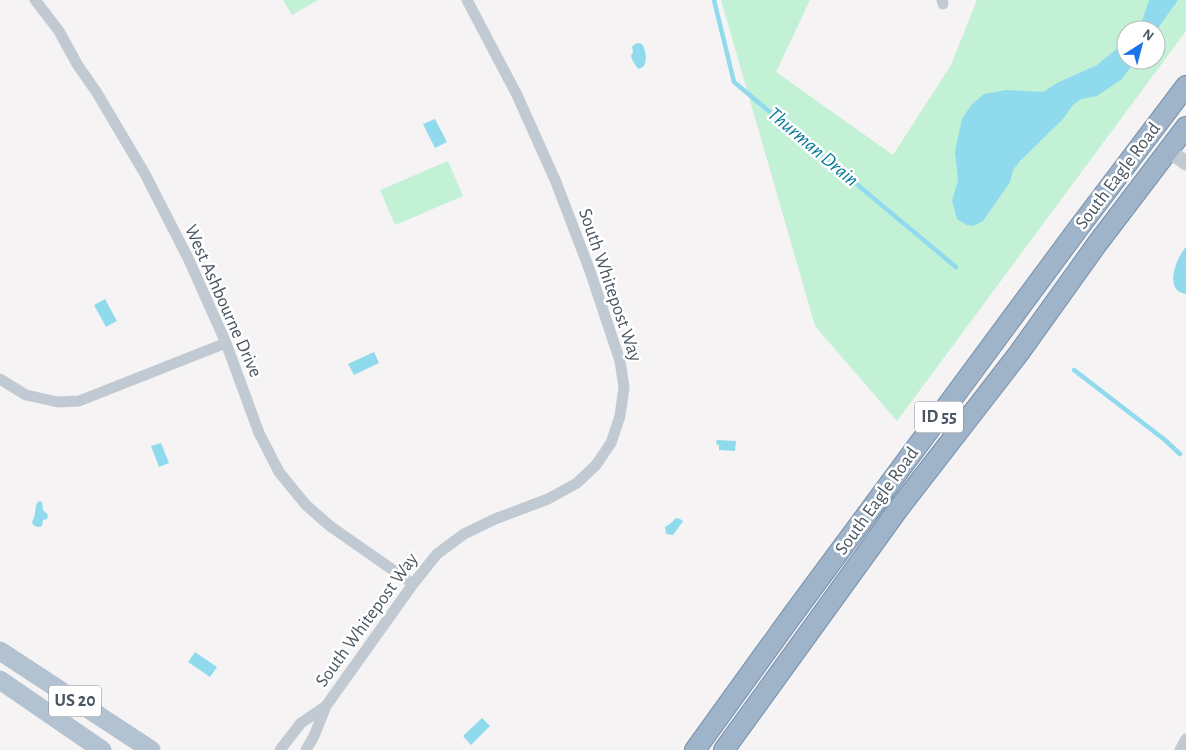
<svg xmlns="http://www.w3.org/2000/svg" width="1186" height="750" viewBox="0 0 1186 750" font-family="'Alegreya Sans',sans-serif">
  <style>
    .green { fill: #c3f1d5; fill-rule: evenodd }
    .water { fill: #90daee }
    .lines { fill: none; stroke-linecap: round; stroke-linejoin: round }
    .stream { stroke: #90daee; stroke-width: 4.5 }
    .trunk-casing { stroke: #7690ad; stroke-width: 22 }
    .minor { stroke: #c1cad2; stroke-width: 11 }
    .tertiary { stroke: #c1cad2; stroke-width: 15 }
    .primary { stroke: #b3c2d1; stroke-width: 19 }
    .trunk { stroke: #9fb4c9; stroke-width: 20 }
    .labels { text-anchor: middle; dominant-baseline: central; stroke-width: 5; stroke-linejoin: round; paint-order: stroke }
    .shield { fill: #fff; stroke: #808990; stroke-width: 1 }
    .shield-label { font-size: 18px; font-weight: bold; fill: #4a5661 }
    .street-label { font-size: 19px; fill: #4a5661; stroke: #fff }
    .water-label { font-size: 20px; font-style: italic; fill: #0c7c9b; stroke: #fff }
  </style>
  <rect width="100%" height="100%" fill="#f5f3f3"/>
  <path class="green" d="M283 0H318L292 15Z
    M721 0H810L776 72 893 155 951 65 977 0H1186V31L897 421 815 326ZM1126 30H1156V60H1126Z
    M448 161 463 196 395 225 380 190Z"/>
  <path class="water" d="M1149 0H1178L1156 31V30H1137L1140 27Z
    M1126 41V60H1136L1122 79 1097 96 1081 99 1073 105 1063 119 1020 161 1013 170 1010 182 983 221 973 226 967 225 957 219 952 201 958 180 955 151 962 119 972 104 984 94 1006 90 1043 92 1057 83 1097 65Z
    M638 43 642 44C646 50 647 60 644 66L639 69C635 66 632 60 631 56L633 52 632 47 635 44Z
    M435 119 447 142 435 148 423 124Z
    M1186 247V294C1163 291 1176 258 1186 247Z
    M105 299 117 321 106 327 94 305Z
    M374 352 379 363 354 375 348 364Z
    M717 440 736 441 735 451 719 450V445L716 444Z
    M161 443 169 463 159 467 151 446Z
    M39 501 42 502 43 510 48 515 47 519 43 520 42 526C38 528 35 527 32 523 33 519 35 516 35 513 36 508 35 505 39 501Z
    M676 518 680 519 683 521 673 535 666 534 665 527 671 523Z
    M195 652 217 667 210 677 188 662Z
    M482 718 490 726 471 745 463 736Z"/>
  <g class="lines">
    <path class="stream" d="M714 0 734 82 956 267
      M1074 370 1165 440 1180 454"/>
    <defs>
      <path id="trunk" d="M695 750 791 617 1077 230 1186 86
        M724 750 899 508 1019 353 1097 244 1186 127"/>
    </defs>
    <use href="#trunk" class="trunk-casing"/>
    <path class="minor" d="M35 0 59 31 77 64 97 93 145 174 188 258 226 343 259 433 279 472 306 505 330 526 413 584
      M942 0 943 4
      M0 379 26 395 58 402 79 401 226 343
      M280 750 301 723 326 706
      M306 750 314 736 326 706 413 584 437 554 464 534 495 519 548 499 577 483 596 465 611 443 620 416 624 387 620 361 590 271 556 182 517 95 467 0
      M1180 750 1186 739"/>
    <path class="tertiary" d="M1168 150 1186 163"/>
    <path class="primary" d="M0 651 151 750
      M0 680 102 750"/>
    <use href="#trunk" class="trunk"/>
  </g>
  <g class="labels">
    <g class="shield">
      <rect x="915" y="401.5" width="48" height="31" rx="4"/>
      <rect x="49" y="685.5" width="52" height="31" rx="4"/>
    </g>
    <g class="shield-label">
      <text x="939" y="417">ID 55</text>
      <text x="75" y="701">US 20</text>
    </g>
    <g class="street-label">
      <text transform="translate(1118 176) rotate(-53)">South Eagle Road</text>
      <text transform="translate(610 285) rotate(71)">South Whitepost Way</text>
      <text transform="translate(223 301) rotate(66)">West Ashbourne Drive</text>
      <text transform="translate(877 501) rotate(-54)">South Eagle Road</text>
      <text transform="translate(367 620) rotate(-54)">South Whitepost Way</text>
    </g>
    <g class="water-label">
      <text transform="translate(813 147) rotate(40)">Thurman Drain</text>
    </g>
  </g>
  <g transform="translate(1141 45) rotate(36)"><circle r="24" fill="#ffffff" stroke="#b7bbc0"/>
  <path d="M0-4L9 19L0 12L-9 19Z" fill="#1a73e8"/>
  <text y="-8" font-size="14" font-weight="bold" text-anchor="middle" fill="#4a5661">N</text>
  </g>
</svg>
